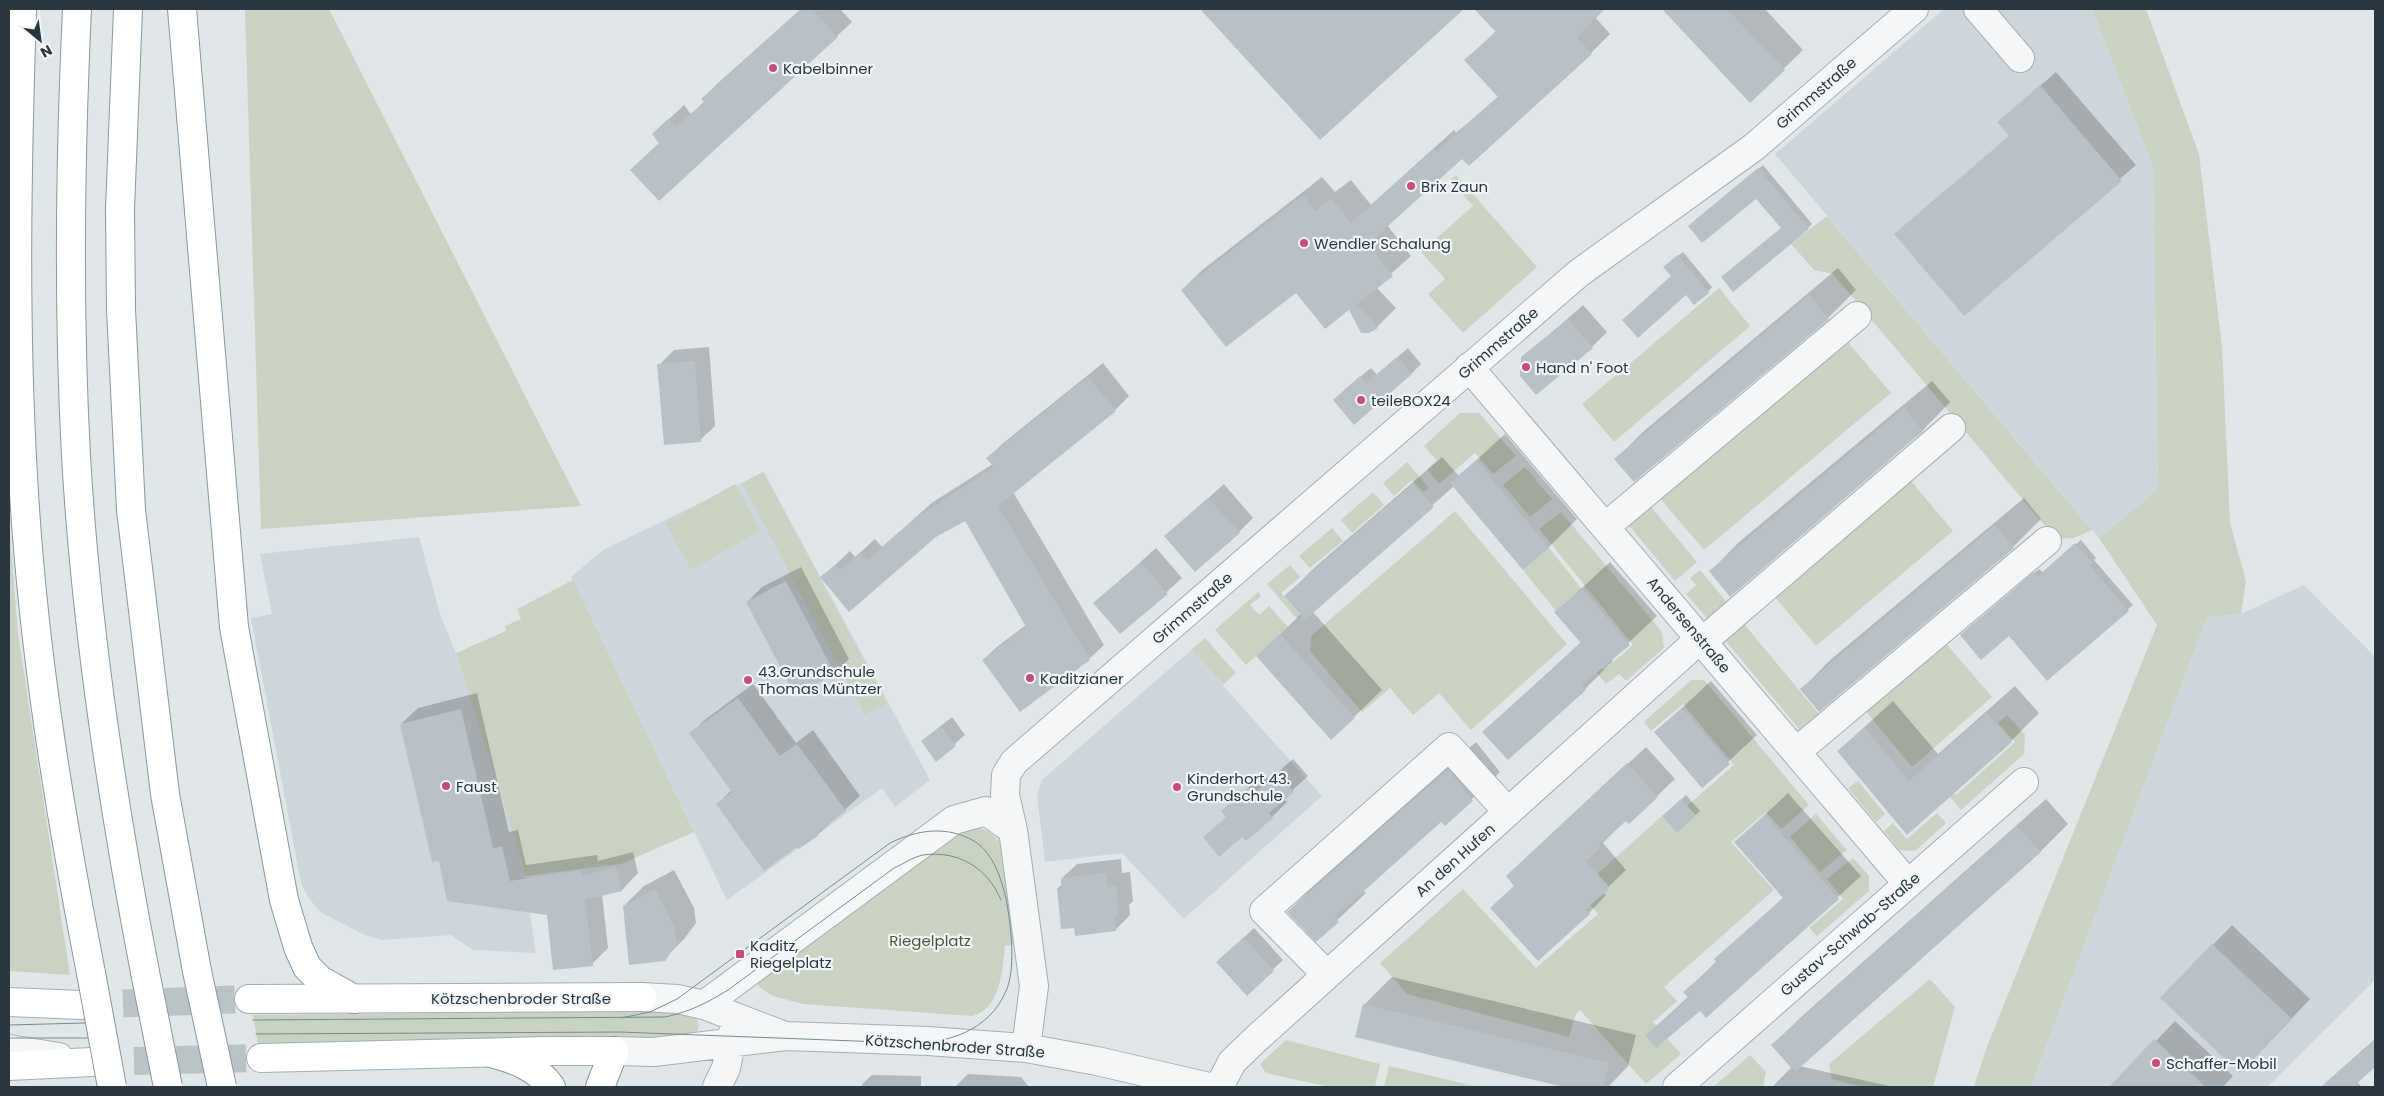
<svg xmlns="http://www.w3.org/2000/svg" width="2384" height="1096" viewBox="0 0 2384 1096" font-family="Poppins,sans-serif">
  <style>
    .built { fill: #cfd6db }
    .green { fill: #cad3c3 }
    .shadow { fill: #0003 }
    .building { fill: #b9c1c6 }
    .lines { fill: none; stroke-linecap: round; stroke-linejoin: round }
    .major-tunnel { stroke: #bcc3c7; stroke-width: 28; stroke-dasharray: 28 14; stroke-linecap: butt }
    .minor-casing { stroke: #a6aeb3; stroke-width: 30 }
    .major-casing { stroke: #a1adb4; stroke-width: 30 }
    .highway-casing { stroke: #89979f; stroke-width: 30 }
    .minor { stroke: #f4f6f8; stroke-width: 28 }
    .major { stroke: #fff; stroke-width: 28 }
    .highway { stroke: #fff; stroke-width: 28 }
    .tram { stroke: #7b8992; stroke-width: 1 }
    .highway-bridge-casing { stroke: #89979f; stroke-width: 30; stroke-linecap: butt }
    .highway-bridge { stroke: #fff; stroke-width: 28 }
    .poi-dot { fill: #c84c7a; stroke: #f1f5f7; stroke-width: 2 }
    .labels { text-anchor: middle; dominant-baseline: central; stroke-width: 4.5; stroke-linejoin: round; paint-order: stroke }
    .poi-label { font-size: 15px; fill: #2a3740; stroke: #f1f5f7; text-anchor: start }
    .street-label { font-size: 15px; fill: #2a3740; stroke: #f1f5f7 }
    .park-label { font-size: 15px; fill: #465b38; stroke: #f1f5f7 }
  </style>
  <rect width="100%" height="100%" fill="#e1e6e9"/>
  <path class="built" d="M1944 9H2092L2153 167 2158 489 2099 538 1775 154Z
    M764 472 930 780 895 807 882 788 727 900 571 577 603 550Z
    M419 537 441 617 456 653 483 734 523 865 536 953 473 950 451 935 382 940 365 935 320 912 308 897 301 883 251 618 272 614 260 554Z
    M2304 585 2375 657V980L2267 1087H2031L2207 617 2241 614Z
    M1191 650 1322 796 1184 919 1122 853 1045 862 1037 795 1042 780Z"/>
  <path class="green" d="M245 9H329L581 506 261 529Z
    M2092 9H2146L2199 154 2222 346 2230 523 2246 581 2241 614 2207 617 2031 1087H1974L1986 1049 2157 625 2099 538 2158 489 2153 167Z
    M1456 175 1537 267 1463 333 1428 294 1445 279 1421 252 1473 206 1450 180Z
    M1827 216 2092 530 2074 538 2056 539 1833 274 1814 270 1791 244Z
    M1719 288 1750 326 1614 442 1582 404Z
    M1846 340 1891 393 1704 550 1658 496Z
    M1460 413H1479L1516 456 1493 474 1475 453 1439 484 1427 469 1437 461 1424 446Z
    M1407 462 1429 488 1423 492 1412 480 1394 496 1383 483Z
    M1525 467 1552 499 1530 517 1503 485Z
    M763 472 887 704 865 715 742 483Z
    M1911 481 1953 531 1816 646 1774 596Z
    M735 484 761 531 691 570 665 523Z
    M1373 492 1384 505 1352 533 1341 520Z
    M1648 503 1697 562 1675 581 1626 522Z
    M1455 511 1567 644 1471 730 1439 693 1413 715 1390 688 1362 712 1310 651 1311 636Z
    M1561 512 1662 632 1664 648 1626 681 1619 674 1606 684 1597 673 1602 668 1604 670 1633 645 1539 529Z
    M9 523 18 634 70 975 9 971Z
    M1332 528 1343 541 1310 568 1299 556Z
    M1549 548 1582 589 1556 611 1523 570Z
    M1290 565 1300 577 1281 593 1301 616 1297 619 1267 584Z
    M1700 570 1731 607 1712 624 1686 594 1696 585 1690 578Z
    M573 580 694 832 621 864 525 876 523 865 456 653 506 631 505 626 521 619 517 609Z
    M1258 592 1261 596 1250 605 1259 615 1269 606 1288 627 1246 665 1215 630Z
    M1740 619 1823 719 1804 735 1725 640Z
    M1205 638 1236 673 1223 685 1191 650Z
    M1944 641 1992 697 1912 767 1864 709Z
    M1691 680H1704L1809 805 1781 829 1766 812 1731 842 1774 890 1664 987 1677 1001 1653 1022 1681 1054 1646 1084 1580 1010 1576 1014 1569 1037 1407 994 1380 963 1463 889 1536 968 1598 914 1590 905 1597 874 1662 816 1677 833 1696 816 1687 806 1734 765 1683 704 1651 731 1644 722Z
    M2007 715 2025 735 2024 754 1961 810 1950 797 1942 804 1929 765 1956 795 2015 742 1998 723Z
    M1858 781 1885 814 1876 822 1848 788Z
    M1937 813 1946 823 1915 851 1900 850 1884 831 1893 823 1907 839Z
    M1816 814 1847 850 1820 872 1790 837Z
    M969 826C986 828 993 833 1003 846L1018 944 1005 946C1002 970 1001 1009 972 1016L803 1004 773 996 759 987 757 981Z
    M1853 858 1869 876V891L1817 936 1809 928 1843 899 1827 879Z
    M1930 979 1955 1007 1933 1087H1864L1832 1079 1829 1064Z
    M608 1011 683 1013 696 1017 699 1026 696 1036 675 1042 529 1040 258 1044 253 1015Z
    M1286 1040 1380 1064 1375 1087H1330L1266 1073 1260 1064Z
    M1750 1055 1766 1072 1763 1087H1713Z
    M1389 1066 1479 1087H1384Z"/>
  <path class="shadow" d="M801 9H840L852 22 837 36 661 142 668 120 684 105 691 114 705 101 703 99 717 84Z
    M1202 9H1462L1321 138Z
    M1476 9H1604L1595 17 1610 34 1591 53 1462 157 1387 225 1411 256 1376 287 1396 308 1377 327 1368 331 1350 308 1296 291 1182 290 1201 271 1322 177 1335 192 1351 180 1371 205 1454 130 1456 133 1499 96 1466 60 1496 31Z
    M1664 9H1765L1803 50 1750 101Z
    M2056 72 2136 165 1964 314 2010 135 1999 122Z
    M1763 165 1812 224 1808 228H1782L1756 197 1694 221Z
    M1683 252 1712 287 1708 292 1672 276 1669 263Z
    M1838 268 1856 290 1828 318 1634 481 1616 459 1644 431Z
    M1583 305 1607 332 1592 347 1523 358Z
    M709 347 715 426 700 440 659 365 674 350Z
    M1408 348 1421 364 1411 374 1344 390 1371 368 1377 375Z
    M1103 363 1129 396 1115 410 1013 492 1104 645 1089 659 983 660 998 646 1026 625 965 519 935 536 822 577 850 551 855 557 875 539 882 547 933 502 993 464 988 458 1002 444Z
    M1932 381 1950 402 1923 430 1731 595 1711 571 1738 543Z
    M1505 434 1577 519 1549 547 1523 568 1454 486 1313 612 1382 690 1354 717 1258 656 1301 614 1286 596 1314 568 1442 457 1459 476Z
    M1224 484 1253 518 1239 532 1166 536Z
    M2024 498 2041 519 2013 547 1802 689 1829 661Z
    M2081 540 2096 558 2094 560 2133 605 2047 679 2009 634 1966 630 2039 569 2043 573Z
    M1156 548 1182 578 1121 633 1095 603Z
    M1610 562 1657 616 1611 659 1613 661 1585 689 1484 732 1581 642 1556 612Z
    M801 567 849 659 834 673 747 602 762 587Z
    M1711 681 1757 735 1702 786 1656 732Z
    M753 684 796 743 813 730 860 796 818 834 717 804 732 790 691 733 706 719Z
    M2015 686 2039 713 2011 741 1907 833 1838 751 1893 701 1938 754Z
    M477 693 509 832 518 830 526 865 597 855 598 861 633 852 638 873 622 890 602 894 608 948 592 964 548 914 440 859 401 724 418 708Z
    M952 717 965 735 936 760 922 741Z
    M1476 742 1500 772 1445 824 1441 821 1363 890 1366 893 1316 940 1288 912 1316 884Z
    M1646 747 1675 779 1657 796 1626 819 1603 843 1626 870 1603 892 1606 895 1589 913 1515 885 1525 859Z
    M1293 759 1308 776 1283 799 1287 802 1272 817 1242 835 1204 838 1227 816 1223 811 1238 796 1264 775 1269 780Z
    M1788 793 1861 876 1706 1016 1700 1009 1647 1035 1689 996 1685 992 1717 961 1716 960 1784 897 1736 842Z
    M1686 795 1700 811 1677 831 1668 812Z
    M2046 799 2068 824 2040 852 1799 1066 1894 1087H1772L1792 1067 1773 1045 1800 1018Z
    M1121 859 1122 873 1130 872 1133 901 1129 905 1130 915 1115 930 1075 927 1058 888 1062 884V878L1077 864Z
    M674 870 694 908 696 923 684 939 664 959 624 906 644 886Z
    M2232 925 2310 999 2263 1049 2162 998Z
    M1254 928 1283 960 1247 994 1228 953Z
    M1392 977 1636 1035 1628 1066 1608 1087H1570L1357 1036 1364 1005Z
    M2175 1021 2233 1076 2223 1087H2111Z
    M2375 1039V1065L2357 1082 2362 1087H2321Z
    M968 1074 1021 1077 1029 1087H955Z
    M872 1075 921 1076V1087H862V1084Z"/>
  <path class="building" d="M801 9H812L838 37 659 201 630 170 659 143 652 134 668 119 676 127 704 102 701 99Z
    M1200 9H1464L1320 140Z
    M1474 9H1605L1577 37 1592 54 1469 166 1462 159 1368 244 1393 276 1356 305 1372 319 1378 328 1369 333H1361L1349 310 1325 329 1296 293 1226 347 1181 290 1303 195 1315 211 1331 198 1351 223 1434 148 1437 151 1498 97 1464 60 1496 32Z
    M1662 9H1727L1785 70 1750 103Z
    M2040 85 2122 181 1964 316 1894 234 2009 136 1997 122Z
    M1758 168 1809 229 1733 292 1721 277 1781 228 1756 199 1702 243 1688 226Z
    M1678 255 1709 293 1694 305 1686 295 1638 338 1622 320 1671 276 1663 267Z
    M1809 295 1829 319 1634 482 1614 459Z
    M1568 319 1593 348 1536 395 1520 376 1521 357Z
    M1397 357 1412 374 1354 425 1333 400 1360 376 1366 383Z
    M695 361 701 442 664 445 657 364Z
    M1088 377 1116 411 998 506 1090 660 1020 712 982 660 1026 627 965 521 936 537 849 612 820 577 835 565 840 570 860 553 867 560 918 516 994 467 986 458Z
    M1904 408 1923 431 1730 597 1709 571Z
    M1476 460 1549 548 1523 570 1450 483Z
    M1413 484 1434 507 1305 620 1284 596Z
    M1208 498 1240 533 1195 572 1164 536Z
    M1995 525 2014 548 1819 712 1800 689Z
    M2075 543 2093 563 2090 566 2129 611 2047 681 2009 636 1981 660 1960 635 2034 572 2038 576Z
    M1141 562 1168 594 1120 634 1093 603Z
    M786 581 835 674 795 695 746 602Z
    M1582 589 1630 645 1581 685 1586 690 1508 760 1482 732 1581 643 1554 612Z
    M1280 634 1355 718 1331 740 1256 656Z
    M738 698 780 756 797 744 846 811 817 833 819 835 799 849 797 847 764 871 716 804 732 792 689 733Z
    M1682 708 1730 764 1702 788 1654 732Z
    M461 709 493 848 502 846 510 881 581 870 582 876 616 867 622 891 585 900 593 966 553 970 547 915 447 901 439 861 432 862 400 724Z
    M1987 713 2012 742 1907 835 1837 751 1865 728 1909 781Z
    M941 726 956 746 936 762 921 741Z
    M1627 763 1658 797 1629 824 1626 821 1598 846 1600 848 1586 861 1610 888 1586 909 1590 914 1538 961 1490 908 1514 886 1506 876Z
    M1448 769 1473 801 1445 826 1441 822 1335 917 1339 922 1316 942 1287 912Z
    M1278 773 1294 792 1269 813 1273 818 1246 841 1242 837 1219 857 1203 837 1226 817 1221 811 1248 788 1253 794Z
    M1681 799 1696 816 1677 833 1662 816Z
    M1765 815 1839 899 1706 1018 1700 1011 1656 1048 1645 1035 1689 998 1683 992 1717 963 1714 959 1783 898 1734 842Z
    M2017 826 2041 852 1795 1072 1771 1045Z
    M1106 873 1108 887 1116 886 1119 917H1114L1116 931 1075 936 1074 928 1061 929 1057 888H1061V878Z
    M655 889 675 928 677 944 665 961 629 965 623 906Z
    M1244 937 1274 971 1247 996 1216 962Z
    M2212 944 2292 1019 2240 1073 2160 998Z
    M1363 1004 1609 1063 1603 1087H1564L1355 1037Z
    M2154 1039 2206 1087H2109Z
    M2375 1039V1067L2353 1087H2321Z"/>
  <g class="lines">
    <path class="major-tunnel" d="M81 1005 249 999
      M92 1062 261 1058"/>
    <defs>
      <path id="minor" d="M1978 9 2020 58
        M1469 367 1908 884
        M1605 527 1857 316
        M1702 642 1951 428
        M1796 752 2047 541
        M1327 975 1264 911 1449 747 1508 812
        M642 997 677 999 704 1005 785 1036
        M704 1005 954 820 986 811 1013 830
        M1026 1048 1034 986 1013 830 1005 795 1006 775 1014 762 1579 273 1754 147 1914 9
        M9 1049 59 1057
        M614 1051 654 1052 786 1036 928 1041 1026 1048 1097 1061 1209 1087
        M717 1087 726 1068 734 1028
        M1219 1087 1232 1062 1257 1038 1700 639
        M1677 1087 2024 782"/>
      <path id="major" d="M249 999 642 997
        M9 1002 81 1005
        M261 1058 550 1051H614
        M9 1066 92 1062"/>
      <path id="highway" d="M22 9C17 165 14 320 23 476 32 644 59 809 91 973
        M77 9C70 158 68 307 76 456 86 630 112 801 145 972
        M128 9 120 209 121 309 131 510 165 794 197 971
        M182 9 234 627 284 900 298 947 307 967 320 980 354 999
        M491 1053C514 1059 537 1067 551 1087
        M600 1087 614 1051"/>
    </defs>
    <use href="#minor" class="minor-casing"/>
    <use href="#major" class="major-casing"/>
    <use href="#highway" class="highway-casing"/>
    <use href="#minor" class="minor"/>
    <use href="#major" class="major"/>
    <use href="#highway" class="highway"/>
    <path class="tram" d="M253 1020 665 1017C689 1012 707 1003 728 990L894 868C903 864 913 857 923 855 958 850 988 868 1001 900
      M9 1025 85 1023
      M256 1034 620 1032 908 1043C947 1044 989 1031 1006 991 1016 969 1011 928 1007 904 1003 883 994 853 974 841 946 825 917 830 890 843L677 999 650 1012 621 1018
      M9 1038H88"/>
    <defs>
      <path id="highway-bridge" d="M197 971 222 1087
        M145 972 168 1087
        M91 973 112 1087"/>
    </defs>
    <use href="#highway-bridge" class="highway-bridge-casing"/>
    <use href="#highway-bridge" class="highway-bridge"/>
  </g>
  <g class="poi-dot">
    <circle cx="773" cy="68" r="5"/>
    <circle cx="1411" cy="186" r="5"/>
    <circle cx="1304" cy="243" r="5"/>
    <circle cx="1526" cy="367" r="5"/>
    <circle cx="1361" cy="400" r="5"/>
    <circle cx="1030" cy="678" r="5"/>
    <circle cx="748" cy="680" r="5"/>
    <circle cx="446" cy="786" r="5"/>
    <circle cx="1177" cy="787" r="5"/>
    <rect x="735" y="949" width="10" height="10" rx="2.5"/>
    <circle cx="2156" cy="1063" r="5"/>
  </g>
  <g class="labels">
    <g class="poi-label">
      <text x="783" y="68">Kabelbinner</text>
      <text x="1421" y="186">Brix Zaun</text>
      <text x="1314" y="243">Wendler Schalung</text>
      <text x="1536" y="367">Hand n' Foot</text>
      <text x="1371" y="400">teileBOX24</text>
      <text x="758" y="671">43.Grundschule<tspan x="758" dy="17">Thomas Müntzer</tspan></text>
      <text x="1040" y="678">Kaditzianer</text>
      <text x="1187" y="778">Kinderhort 43.<tspan x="1187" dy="17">Grundschule</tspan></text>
      <text x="456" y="786">Faust</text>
      <text x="750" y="945">Kaditz,<tspan x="750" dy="17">Riegelplatz</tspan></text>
      <text x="2166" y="1063">Schaffer-Mobil</text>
    </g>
    <g class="street-label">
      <text transform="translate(1816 93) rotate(-41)">Grimmstraße</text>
      <text transform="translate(1498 343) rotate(-41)">Grimmstraße</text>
      <text transform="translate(1192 608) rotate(-41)">Grimmstraße</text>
      <text transform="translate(1689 625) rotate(50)">Andersenstraße</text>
      <text transform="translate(1455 860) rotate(-42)">An den Hufen</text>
      <text transform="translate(1850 934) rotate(-41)">Gustav-Schwab-Straße</text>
      <text x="521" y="998">Kötzschenbroder Straße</text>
      <text transform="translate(955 1046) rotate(4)">Kötzschenbroder Straße</text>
    </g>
    <g class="park-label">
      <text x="930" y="940">Riegelplatz</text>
    </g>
  </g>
  <rect width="2384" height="1096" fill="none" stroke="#2a3740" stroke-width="20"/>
  <g transform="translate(40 40) rotate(151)" stroke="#f1f5f7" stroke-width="4" paint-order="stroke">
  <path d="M0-4L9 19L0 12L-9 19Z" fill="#2a3740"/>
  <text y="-8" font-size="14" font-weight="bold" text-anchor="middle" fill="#2a3740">N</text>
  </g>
</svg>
